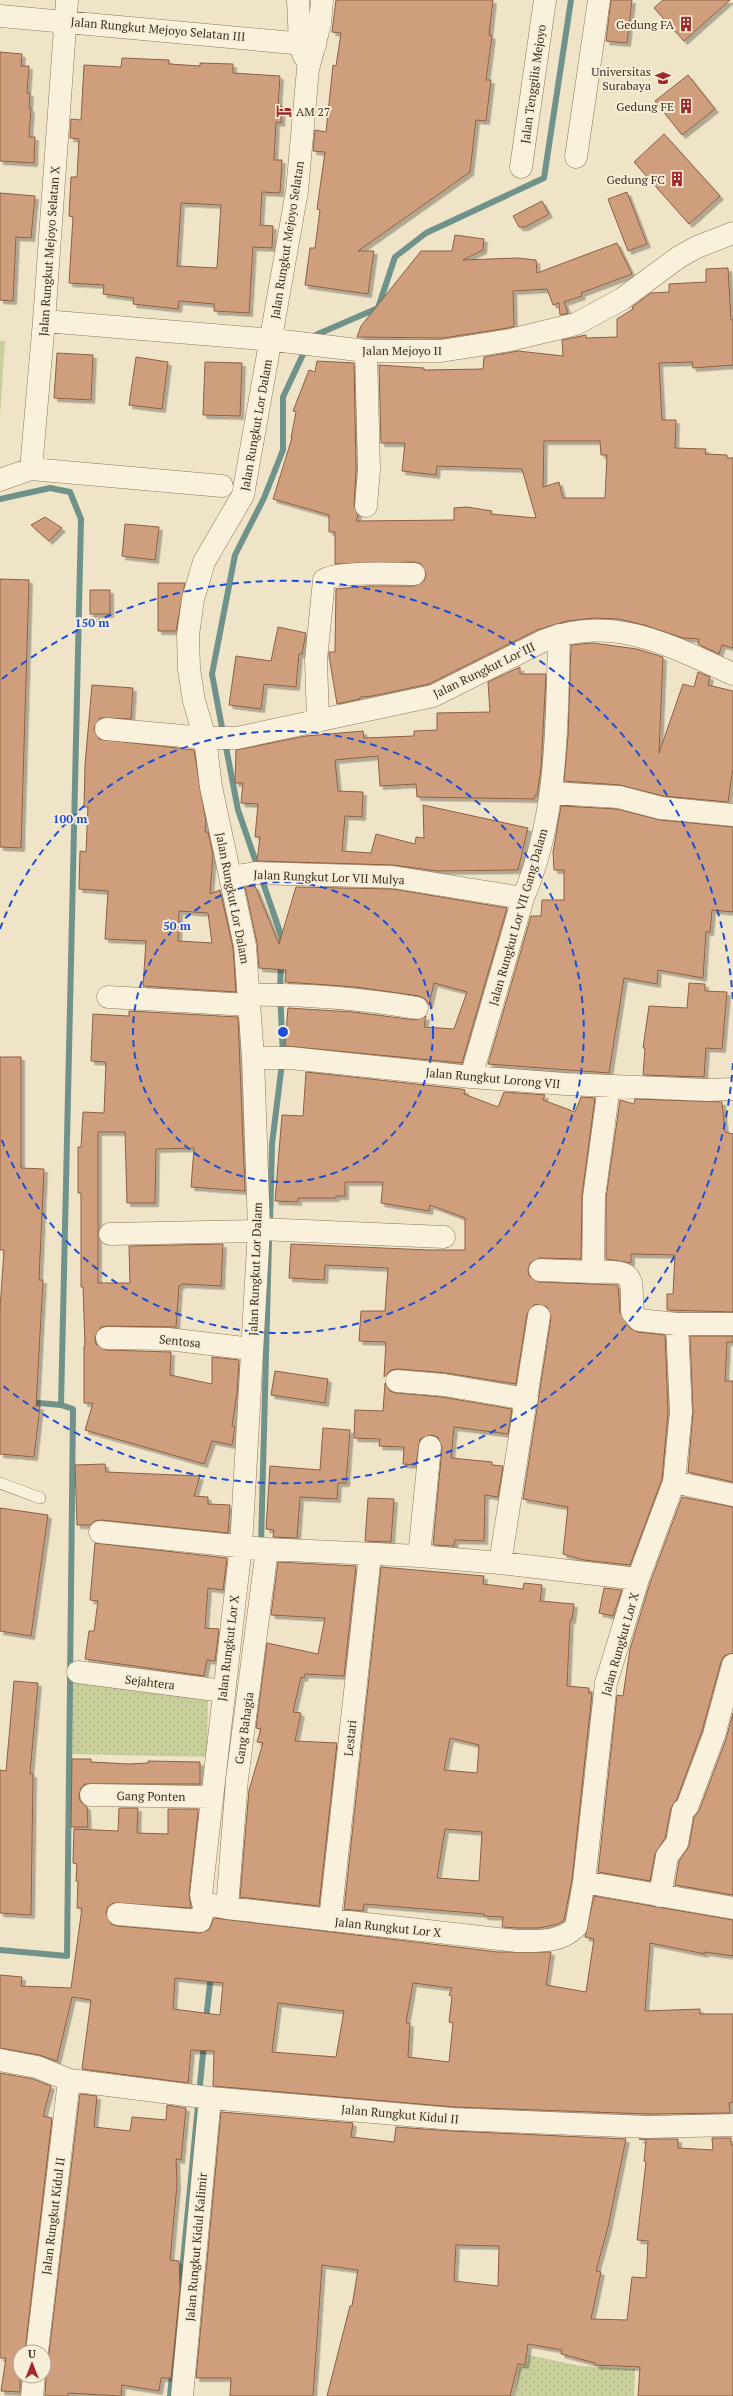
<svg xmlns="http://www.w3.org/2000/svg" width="733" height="2396" viewBox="0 0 733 2396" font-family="'PT Serif',serif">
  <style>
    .grass { fill: url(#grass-dots) }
    .pitch { fill: #c9cf9b }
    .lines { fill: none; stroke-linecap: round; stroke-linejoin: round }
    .stream { stroke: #6f938a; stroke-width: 6 }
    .building { fill: #cf9f7d; stroke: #8d5f41; fill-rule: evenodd; filter: url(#shadow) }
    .lane-casing { stroke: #8d765c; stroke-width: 12 }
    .street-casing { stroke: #8d765c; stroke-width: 23 }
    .lane { stroke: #faf1dc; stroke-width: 11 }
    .street { stroke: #faf1dc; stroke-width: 22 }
    .ring { fill: none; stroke: #1d4ed8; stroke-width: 2; stroke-dasharray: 7 5 }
    .labels { text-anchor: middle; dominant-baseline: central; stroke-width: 4; stroke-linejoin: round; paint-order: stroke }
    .poi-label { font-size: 12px; fill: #3d2e20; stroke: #f7eed8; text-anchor: end }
    .street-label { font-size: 12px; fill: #3d2e20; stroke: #f7eed8 }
    .centre { fill: #1d4ed8; stroke: #f7eed8; stroke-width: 2 }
    .ring-label { font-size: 12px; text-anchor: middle; font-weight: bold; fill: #1d4ed8; stroke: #f7eed8; stroke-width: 4; stroke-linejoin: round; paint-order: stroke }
  </style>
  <defs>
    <pattern id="grass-dots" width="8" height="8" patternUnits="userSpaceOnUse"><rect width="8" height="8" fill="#c9cf9b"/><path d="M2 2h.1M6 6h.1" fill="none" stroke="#aeb285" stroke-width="1.8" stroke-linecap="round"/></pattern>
    <filter id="shadow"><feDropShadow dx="3.5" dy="3.5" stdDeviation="0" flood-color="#0004"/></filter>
  </defs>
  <rect width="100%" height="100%" fill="#f0e4c8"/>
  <path class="grass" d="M70 1677 208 1696 207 1757 68 1754Z
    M529 2355 580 2366 635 2369 634 2396H515L519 2366H527Z"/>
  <path class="pitch" d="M0 341H5L0 417Z"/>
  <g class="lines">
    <path class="stream" d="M311 337 378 308 395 257 426 233 544 178 571 0
      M0 499 50 488 70 492 81 519 61 1405
      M223 733 212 674 235 555 264 498 283 450V397L306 348
      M225 742 238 810 258 868
      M261 877 282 938V942
      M270 1225 272 1144 283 1055 280 992 281 962
      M261 1545 269 1241
      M0 1950 67 1956 73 1409 61 1405 28 1402
      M206 2020 211 1974
      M170 2396 204 2043"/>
  </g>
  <path class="building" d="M336 0H493L489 35 492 36 486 80H491L486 121 476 120 470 172 358 251H374L368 294 305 285 310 248H315L320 210 317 209 325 152 313 151 315 130 326 132 333 65 336 66 341 33 332 32Z
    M611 0H632L627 43 606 41Z
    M663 0H730L684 41 654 8Z
    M0 52 22 54 21 66H29L27 93H30L29 108H31L29 137H35L34 163 0 161Z
    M122 58 169 60V64L200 66V63L233 64V73L280 76 278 106H282L281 123 276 122 274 160H282L280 193 262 192 260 225 273 226 272 248 253 247 249 313 214 311V304L179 301 178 309 133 304 134 298 103 294 104 285 69 283 73 217 69 216 71 177H77L79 139 70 138 71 119 81 120 84 65 121 67ZM181 203 221 205 217 268 177 266Z
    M688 75 715 109 682 135 655 101Z
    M664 134 720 196 689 224 634 162Z
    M627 192 647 244 628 251 608 199Z
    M0 193 35 196 31 238 16 237 13 301 0 300Z
    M542 201 549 214 525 227H519L513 216Z
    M455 235 484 239 483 250 463 260 518 258 536 260 537 273 617 243 632 274 581 293 582 296 564 302 568 313 560 315 559 303 553 305 547 289 513 291 514 326 508 328 443 338 357 337 361 326 421 251H452Z
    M728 268 731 320H733V365L693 368 692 362 659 363 662 420H676L675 448 706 449 705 454 727 455V458H733V648L722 645 719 654 698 644 699 639 683 638 644 625 619 619 594 618 567 621 537 630 429 684 373 696 360 697V699L337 704 329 656V652H335L336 589 367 586H414L424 581 426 574 421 564 414 562 335 564V532H329V515L273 499 292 438H291L296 412 293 411 309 370 315 372 317 361 354 363 356 470 354 505 358 515 356 521 454 520V508L467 507 492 511 491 514 536 518 522 469 437 466 436 475 402 471 405 443H381L379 365 424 368V370L483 369 484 357 518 351 563 356 562 340 586 335V338L617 337V319L633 309 632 307 651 293 669 292V284L706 282V269ZM544 441H600L601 455H607L605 498H563L559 482 543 487Z
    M57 353 93 355 91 400 54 398Z
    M136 357 168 362 162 409 129 405Z
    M205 362 242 363 240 416 203 415Z
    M45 517 62 528 49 541 31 525Z
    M125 524 159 527 155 560 122 556Z
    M0 579 29 580 21 848 0 847Z
    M158 583H185L176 631H158Z
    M90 590H110V614H90Z
    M278 627 306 633 302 654H299L296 687 264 684 261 709 229 705 236 656 271 661Z
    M593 643 637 649 663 657 659 753 683 684 694 687 698 672 710 677 708 685 733 691V768L728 802 663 796 620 785 564 781 568 736 571 645Z
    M520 667V674H546L541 768 537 796 535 795 534 799 417 797 416 784 380 786 378 756 335 760 338 791 363 792 362 817 345 816 342 851 371 853 376 834 415 844 416 837 424 838 423 805 528 828 518 870 437 871 393 865 257 861 260 837H255L258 804 241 803 243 783H235L236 750 306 736 363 731 364 738 414 736V731L437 730V713L490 712 488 682Z
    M92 685 133 688 131 719 100 718 94 728 99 739 194 750 206 822 205 832H208L213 854 210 894 220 890 233 948 236 992 143 986 146 941 105 939 108 891 79 889 80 851 86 852 88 807H84L85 765ZM179 911 208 913 212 943 178 941Z
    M561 806 617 809 660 820 733 827V912L712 910 710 932H706L703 978 658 970 657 984 624 978 609 1073 488 1064 531 916H541L542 900H564V870H554L553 852Z
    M255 886 279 944 296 887 392 889 507 908 462 1063 285 1046 288 1008 353 1012 415 1020 426 1016 424 1027 454 1029 467 992 434 983 429 1005 425 999 419 996 356 987 285 982 286 970 259 968 257 943 245 887Z
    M689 983 705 984V991L727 992 722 1049 706 1048 704 1077 643 1075 645 1048H643L649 1006 687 1008Z
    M129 1011 238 1017 245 1191 191 1187 194 1148 156 1149 155 1203H127L125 1132H98V1283H130L129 1246 223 1244 221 1286 183 1284 179 1286 176 1327 107 1326 101 1327 95 1337 96 1344 106 1350 171 1352 170 1375 212 1384V1357L239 1360 237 1393 232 1426 235 1427 232 1445 212 1441 204 1464 85 1430 93 1403H84V1346H85L83 1287H81V1193H78V1147H81L83 1112 104 1113 106 1062 91 1061 93 1014 129 1016Z
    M0 1057H21V1168L44 1169 39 1280H43L36 1406H40L34 1457 0 1454V1309L4 1250H0Z
    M306 1072 461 1089 465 1090 464 1094 498 1107 504 1092 545 1095 543 1100 575 1112 581 1097 595 1098 582 1195 581 1259 540 1258 530 1263 528 1270 529 1276 539 1282 618 1285 620 1313 630 1328 638 1332 665 1335 668 1412 662 1479 630 1565 584 1560 563 1554 568 1507 523 1499 551 1318 547 1307 535 1304 527 1314 516 1384 446 1373 398 1369 391 1370 384 1377 386 1342 359 1341 361 1311H385L388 1268 325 1265 324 1280 289 1278 291 1244 429 1250H465V1218L430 1205 429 1211 381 1203 383 1182H345V1196H336V1198H298V1202L275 1201 282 1115 303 1116Z
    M635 1099 722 1102 725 1132 733 1134V1312L667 1310V1294H673L675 1255 631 1254V1263L606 1259V1198L620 1100 634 1104Z
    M690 1336H733V1342H727L725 1381H733V1482L688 1472 693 1412Z
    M275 1371 328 1379 325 1403 271 1395Z
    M385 1383 390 1391 396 1393 442 1397 512 1409 508 1434 454 1427 451 1458 492 1462V1465L503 1466 498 1497 485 1495 484 1541 455 1540 454 1546 433 1545 442 1448 438 1437 431 1435 420 1439 416 1465 403 1464 404 1447 379 1446 380 1439 354 1438 355 1410 383 1411Z
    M323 1428 350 1430 346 1483H338L337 1499 300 1497 297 1538 273 1537 274 1530 266 1529 270 1466 320 1470Z
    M105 1464 106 1472 200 1476 194 1496 208 1497V1504L230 1505 228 1533 101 1520 95 1521 90 1525H77L75 1465Z
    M682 1497 733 1507V1653L724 1656 721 1662 702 1731 677 1799 671 1808 665 1838 655 1854 650 1881 598 1872 617 1695 623 1696 630 1649 650 1583Z
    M368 1498 394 1499 391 1542 365 1541Z
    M0 1508 48 1515 31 1636 0 1631Z
    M95 1543 227 1558 223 1590 208 1588 205 1628 219 1629 215 1661 207 1660 204 1676 85 1659 89 1631H94L98 1601 90 1600Z
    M278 1562 356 1566 344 1676 305 1674 304 1678 301 1677 293 1712 301 1713 295 1741 337 1743 319 1906 240 1897 249 1790 263 1743 257 1742 261 1729 256 1728 267 1643 318 1654 325 1618 271 1615Z
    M381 1567 484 1576 483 1584 523 1589 524 1583 542 1585 540 1601 574 1604 572 1620H570L567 1686 589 1688V1693H592L572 1880 564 1920 558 1924 540 1928H518L502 1927 503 1917 484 1916V1914L364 1904 363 1911 344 1909ZM450 1738 479 1745 477 1773 444 1770ZM445 1829 482 1832 479 1881 437 1878Z
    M604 1588 622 1590 613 1616 599 1613Z
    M14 1681 38 1683 30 1774H33L31 1915 0 1913V1770L6 1771Z
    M733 1713V1895L675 1885 679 1861 689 1846 694 1817 699 1811 726 1739Z
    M72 1759H91V1762L129 1764 148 1763V1761L200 1762V1784H85L81 1788 79 1795 80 1801 87 1807 88 1827H71Z
    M119 1808H138L137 1833 168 1834V1809H198V1814L189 1894 191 1908 113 1903 108 1907 106 1913 111 1924 117 1926 199 1933 209 1930 214 1918 498 1952H551L546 1985 586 1992 594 1939 585 1937 594 1896 733 1920V1956L705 1952V1954L650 1943 645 2011 700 2009V2014H733V2102L729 2103 730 2113 648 2114 454 2107 213 2086 214 2051 191 2050 188 2083 82 2069 91 2000 72 1997 57 2061 39 2055 0 2048V1975L22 1977 21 1986 71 1988 82 1908H77L78 1881H76L77 1864 73 1863 74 1829 118 1831ZM175 1978 223 1983 220 2015 173 2009ZM413 1983 452 1988 449 1995 452 1996 449 2022 453 2023 449 2062 408 2057 410 2023H406ZM278 2003 344 2011 336 2057 272 2052Z
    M0 2073 33 2079 51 2086 43 2116 52 2118 25 2352H20V2392L1 2391 6 2358H0Z
    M80 2094 97 2096 94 2127 130 2131 132 2117 166 2120 167 2105 186 2108 181 2160 176 2159 177 2185 170 2260 179 2261 180 2289 171 2378H161L159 2391 122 2385 121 2396 68 2393V2396H45L46 2377 44 2362 49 2353Z
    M221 2112 353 2123 351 2137 394 2142 396 2127 452 2131 626 2139 608 2227 596 2271 601 2272 591 2319 627 2320 632 2277 646 2278 648 2241 637 2240 646 2162 644 2161 646 2140 639 2139H678V2148L713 2150 712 2138H731V2145H733V2396H638L640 2367 595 2365V2363L561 2354 562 2350 528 2344 525 2365 518 2364 510 2396H327L350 2306H352L358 2270 322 2265 313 2396H230L231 2378H196ZM456 2245 499 2246 498 2286 454 2281Z"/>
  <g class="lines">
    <defs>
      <path id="lane" d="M0 1483 40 1498"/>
      <path id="street" d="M298 0 300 43 304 56
        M322 0 320 24 308 69 297 191 243 495 204 562 193 599 188 635 189 669 194 701 205 738 211 787 245 946 253 1058 259 1229 241 1546 201 1895 203 1903 227 1908 517 1941C538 1941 560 1943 576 1927L584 1882 606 1683 638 1579 674 1482 681 1412 677 1324
        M0 16 315 45
        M576 157 599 0
        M521 167 545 0
        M44 321 274 340 366 351H441L510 340 576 324 622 299 679 257 697 247 733 233
        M31 469 222 486
        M0 480 31 469 44 321 67 0
        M366 506 369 470 366 351
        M318 721 316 660 324 580C336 571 396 574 414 574
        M106 729 205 738H237L433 696 543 641C612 613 671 646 733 674
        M551 793 619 797 661 808 733 815
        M230 877 255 873 393 877 523 898
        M249 995C305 994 362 999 417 1008
        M108 997 249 1005
        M253 1058H290L471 1077 565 1084 708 1090 733 1089
        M471 1077 523 898C558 817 557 722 559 635
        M609 1086 594 1197 593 1272C634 1271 632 1272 632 1312L639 1320 677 1324H733
        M259 1229 444 1237
        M110 1234 259 1231
        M540 1270 593 1272
        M107 1338 168 1339 252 1349
        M397 1381 444 1385 527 1399
        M674 1482 733 1495
        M100 1532 266 1549 419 1556 500 1563 638 1579
        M419 1556 430 1447
        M500 1563 539 1316
        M78 1672 223 1691
        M91 1795 211 1797
        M584 1882 733 1908
        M660 1896 667 1856 677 1843 683 1810 687 1807 714 1735 733 1665
        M227 1908 237 1779 267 1549
        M118 1914 200 1921 205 1905
        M330 1920 370 1555
        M0 2060 37 2067 69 2080 210 2098 453 2119 648 2127 733 2125
        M37 2352 69 2080
        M32 2396 34 2376
        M182 2396 210 2098"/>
    </defs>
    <use href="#lane" class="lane-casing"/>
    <use href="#street" class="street-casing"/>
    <use href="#lane" class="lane"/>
    <use href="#street" class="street"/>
  </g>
  <g class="ring">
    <circle cx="283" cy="1032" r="150"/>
    <path d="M0 929A301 301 0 1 1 0 1135"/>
    <path d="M733 1063A451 451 0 0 1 2 1385M2 679A451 451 0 0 1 733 1001"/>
  </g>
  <defs>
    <symbol id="building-bare" viewBox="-9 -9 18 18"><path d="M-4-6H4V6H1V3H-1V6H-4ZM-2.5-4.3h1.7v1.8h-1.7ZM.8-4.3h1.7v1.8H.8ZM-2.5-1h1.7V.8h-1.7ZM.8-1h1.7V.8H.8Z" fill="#9e2a2b" stroke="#f7eed8" stroke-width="2.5" paint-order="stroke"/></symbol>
    <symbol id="university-bare" viewBox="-9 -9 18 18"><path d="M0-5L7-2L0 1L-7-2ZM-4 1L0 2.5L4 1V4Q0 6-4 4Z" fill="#9e2a2b" stroke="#f7eed8" stroke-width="2.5" paint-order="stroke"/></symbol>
    <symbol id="hotel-bare" viewBox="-9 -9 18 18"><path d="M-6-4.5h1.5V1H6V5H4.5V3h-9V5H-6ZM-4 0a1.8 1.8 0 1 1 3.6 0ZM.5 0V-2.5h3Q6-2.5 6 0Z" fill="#9e2a2b" stroke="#f7eed8" stroke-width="2.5" paint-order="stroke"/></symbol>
  </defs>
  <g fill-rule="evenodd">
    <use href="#building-bare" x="675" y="13" width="22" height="22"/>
    <use href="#university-bare" x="652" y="67" width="22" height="22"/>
    <use href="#building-bare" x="675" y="95" width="22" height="22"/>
    <use href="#hotel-bare" x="273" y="100" width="22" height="22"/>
    <use href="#building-bare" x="666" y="168" width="22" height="22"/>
  </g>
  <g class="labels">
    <g class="poi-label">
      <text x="674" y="24">Gedung FA</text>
      <text x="651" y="71">Universitas<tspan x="651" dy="14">Surabaya</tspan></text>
      <text x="674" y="106">Gedung FE</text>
      <text x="296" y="111" text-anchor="start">AM 27</text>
      <text x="665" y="179">Gedung FC</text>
    </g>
    <g class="street-label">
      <text transform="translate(158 29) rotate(5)">Jalan Rungkut Mejoyo Selatan III</text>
      <text transform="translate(533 84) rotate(-82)">Jalan Tenggilis Mejoyo</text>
      <text transform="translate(287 240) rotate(-81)">Jalan Rungkut Mejoyo Selatan</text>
      <text transform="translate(49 251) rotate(-86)">Jalan Rungkut Mejoyo Selatan X</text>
      <text x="402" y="350">Jalan Mejoyo II</text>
      <text transform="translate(256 425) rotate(-80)">Jalan Rungkut Lor Dalam</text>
      <text transform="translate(484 670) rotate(-26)">Jalan Rungkut Lor III</text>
      <text transform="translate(329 877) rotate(2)">Jalan Rungkut Lor VII Mulya</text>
      <text transform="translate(233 898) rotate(79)">Jalan Rungkut Lor Dalam</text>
      <text transform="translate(518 917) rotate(-74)">Jalan Rungkut Lor VII Gang Dalam</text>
      <text transform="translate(493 1078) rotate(5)">Jalan Rungkut Lorong VII</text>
      <text transform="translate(255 1269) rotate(-88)">Jalan Rungkut Lor Dalam</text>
      <text transform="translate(180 1341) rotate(6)">Sentosa</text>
      <text transform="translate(620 1644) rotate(-74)">Jalan Rungkut Lor X</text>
      <text transform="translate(228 1648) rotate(-83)">Jalan Rungkut Lor X</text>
      <text transform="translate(150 1682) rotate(7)">Sejahtera</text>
      <text transform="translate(244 1728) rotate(-82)">Gang Bahagia</text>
      <text transform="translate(350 1738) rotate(-84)">Lestari</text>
      <text transform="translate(151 1796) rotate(1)">Gang Ponten</text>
      <text transform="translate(388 1927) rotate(6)">Jalan Rungkut Lor X</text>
      <text transform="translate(400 2114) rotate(5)">Jalan Rungkut Kidul II</text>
      <text transform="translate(53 2216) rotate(-83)">Jalan Rungkut Kidul II</text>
      <text transform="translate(196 2247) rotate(-85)">Jalan Rungkut Kidul Kalimir</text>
    </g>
  </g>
  <circle cx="283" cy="1032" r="6" class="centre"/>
  <g class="ring-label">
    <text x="92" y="627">150 m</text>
    <text x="70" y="823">100 m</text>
    <text x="177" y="930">50 m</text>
  </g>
  <g transform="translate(32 2364)"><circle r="19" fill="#f7eed8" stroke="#ada18e"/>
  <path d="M0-3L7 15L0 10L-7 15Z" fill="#9e2a2b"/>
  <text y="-6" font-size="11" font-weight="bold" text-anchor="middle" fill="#3d2e20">U</text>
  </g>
</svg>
